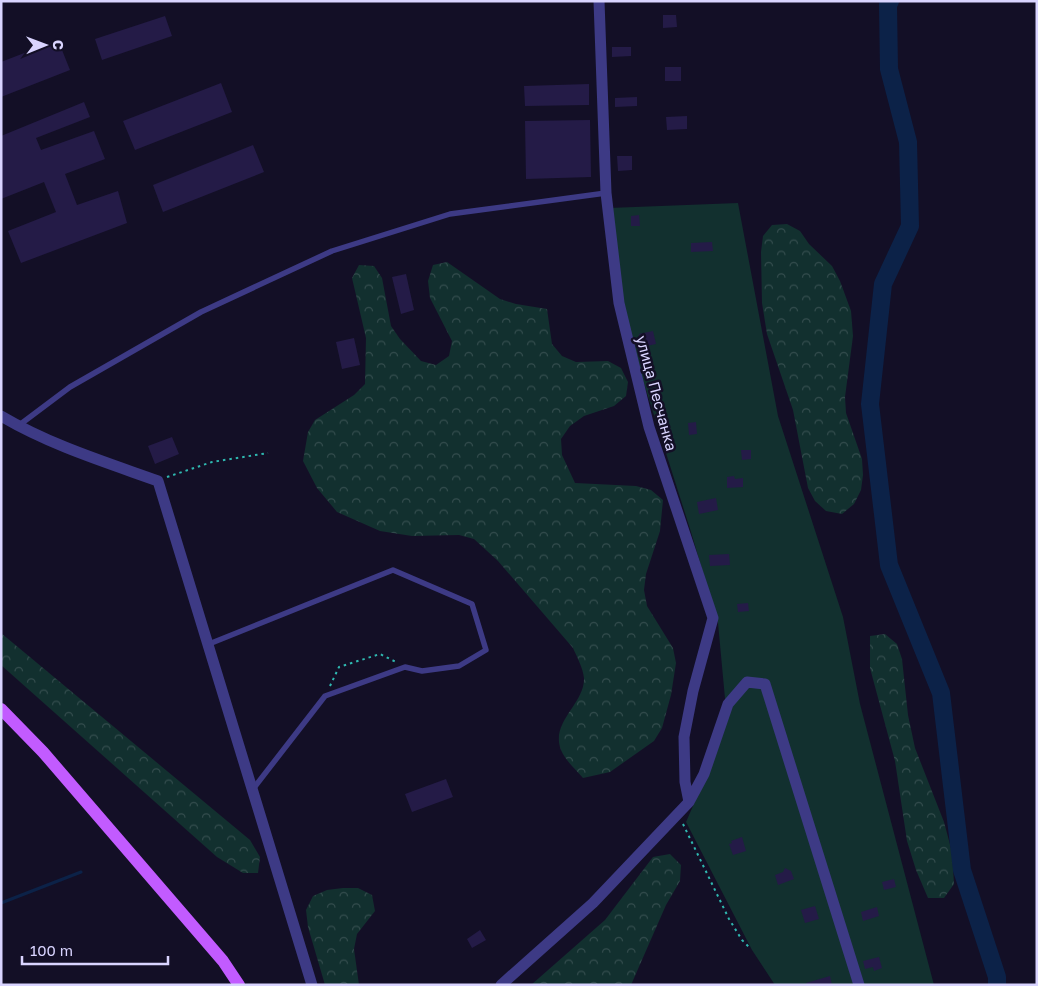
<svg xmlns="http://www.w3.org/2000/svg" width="1038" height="986" viewBox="0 0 1038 986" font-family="'Golos Text',sans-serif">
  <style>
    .forest { fill: url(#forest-crowns) }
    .garden { fill: #12302f }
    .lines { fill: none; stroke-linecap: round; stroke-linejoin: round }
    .stream { stroke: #0c2248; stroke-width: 3 }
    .river { stroke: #0c2248; stroke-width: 18 }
    .building { fill: #241b47 }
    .path { stroke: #2fb8b0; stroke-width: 2; stroke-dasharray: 2.5 4; stroke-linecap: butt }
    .service { stroke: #3d3a85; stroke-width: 5.5 }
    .minor { stroke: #3d3a85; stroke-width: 11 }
    .primary { stroke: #c25bff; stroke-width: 12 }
    .labels { text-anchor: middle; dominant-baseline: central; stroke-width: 5; stroke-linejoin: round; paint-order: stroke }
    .street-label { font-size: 15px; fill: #d9d4ff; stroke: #130f26 }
  </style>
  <defs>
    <pattern id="forest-crowns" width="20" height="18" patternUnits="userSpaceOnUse" patternTransform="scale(1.25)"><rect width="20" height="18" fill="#12302f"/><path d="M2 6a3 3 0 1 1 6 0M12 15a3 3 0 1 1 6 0" fill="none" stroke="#344d4e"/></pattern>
  </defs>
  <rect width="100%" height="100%" fill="#130f26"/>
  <path class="forest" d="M787 224 800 231 809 244 832 266 840 281 851 311 853 336 845 397 846 413 862 459 863 475 861 490 854 504 842 514 826 511 815 501 808 488 793 410 767 334 762 303 761 252 763 236 772 225Z
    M447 262 500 299 516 304 547 309 552 344 562 356 576 362 608 361 621 368 628 382 626 396 614 406 584 416 570 426 561 439 562 455 575 483 636 486 651 490 663 500 660 531 646 574 644 590 647 606 673 648 676 663 671 695 662 728 654 741 610 772 583 778C576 770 565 760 561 750 550 722 585 704 584 678 583 668 577 657 573 648L498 561 474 539 459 535 412 536 380 531 337 512 317 488 303 461 308 432 315 420 354 395 365 384 366 338 352 278 359 265 374 266 382 278 391 326 400 339 421 361 436 365 449 356 452 341 430 298 428 281 433 265Z
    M1 633 250 840 260 857 258 873H243L217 857 1 665Z
    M885 634 897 644 902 659 908 715 915 748 944 822 952 852 954 884 944 898H928L916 870 907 841 895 761 870 668V636Z
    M670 854 681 865 680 881 666 905 631 985H531L605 920 653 857Z
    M343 888H358L372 895 375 911 357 934 354 949 359 985H325L308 927 306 910 313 896 327 890Z"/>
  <path class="garden" d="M738 203 778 416 843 617 860 704 934 985H775L752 950 686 822 710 767 727 720 718 623 691 532 640 371 618 280 609 208Z"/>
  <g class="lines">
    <path class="stream" d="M1 903 81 872"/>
    <path class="river" d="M890 1 888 5 889 69 908 142 910 226 883 284 870 404 889 565 941 693 962 870 997 977V985"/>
  </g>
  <path class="building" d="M663 15H676L677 27 663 28Z
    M165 16 172 36 102 60 95 39Z
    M58 40 70 70 1 97V62Z
    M612 47H631V56L612 57Z
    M665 67H681V81H665Z
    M221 83 232 112 135 150 123 121Z
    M589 84V105L525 106 524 86Z
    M637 97V106L615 107V98Z
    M84 102 90 117 36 138 41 150 94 131 105 159 65 174 77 205 118 191 127 223 21 263 8 231 56 212 44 182 1 199V136Z
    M687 116V129L667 130 666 117Z
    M590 120 591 177 526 179 525 121Z
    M253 145 264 172 163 212 153 185Z
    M617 156H632V170L618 171Z
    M639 215 640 226H631V216Z
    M712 242 713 251 691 252V243Z
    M406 274 414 310 401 314 392 277Z
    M653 331 656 344 642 347 639 334Z
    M354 338 360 365 342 369 336 342Z
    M696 422 697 434 689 435 688 423Z
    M172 437 179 454 155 464 148 446Z
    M741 450H751V459L742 460Z
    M734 476 735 479 743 478V487L727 488V477Z
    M716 498 718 510 699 514 697 502Z
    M729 554 730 565 710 566 709 555Z
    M748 603 749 611 738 612 737 604Z
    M446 779 453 797 412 812 405 794Z
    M742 837 746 851 733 855 729 844 732 843 731 841Z
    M785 868 791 871 794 879 778 885 775 875 783 872Z
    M894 879 896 887 884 890 882 882Z
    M815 906 819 919 805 923 801 910Z
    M877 907 879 916 863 921 861 912Z
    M480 930 486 940 472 948 467 939Z
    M879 957 882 968 874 971 873 967 865 969 863 961Z
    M830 976 832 985H807L806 983Z"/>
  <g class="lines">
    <path class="path" d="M167 477 212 462 268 453
      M330 686 339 667 380 654 396 662
      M683 824 729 919 742 940 749 947"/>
    <path class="service" d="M18 426 70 387 201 312 332 251 450 214 606 193
      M209 644 393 570 472 604 486 650 459 666 422 671 405 667 325 696 253 789"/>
    <path class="minor" d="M1 416C50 445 105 462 158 481L312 985
      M689 802 704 774 728 704 747 682 765 684 859 985
      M501 985 593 903 689 802 685 782 684 737 693 691 713 618 649 427 619 303 606 193 599 1"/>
    <path class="primary" d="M1 709 43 752 223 961 239 985"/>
  </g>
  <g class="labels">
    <g class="street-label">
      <text transform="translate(657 393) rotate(75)">улица Песчанка</text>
    </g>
  </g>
  <rect width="1038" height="986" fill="none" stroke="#d9d4ff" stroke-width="5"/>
  <g transform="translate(45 45) rotate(89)" stroke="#130f26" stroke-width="4" paint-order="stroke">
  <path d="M0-4L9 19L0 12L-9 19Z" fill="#d9d4ff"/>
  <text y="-8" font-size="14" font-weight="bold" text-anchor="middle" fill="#d9d4ff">С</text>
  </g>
  <path d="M22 956v8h146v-8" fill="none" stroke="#d9d4ff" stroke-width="2.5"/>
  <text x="30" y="956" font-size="15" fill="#d9d4ff" stroke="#130f26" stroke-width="4" paint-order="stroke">100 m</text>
</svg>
